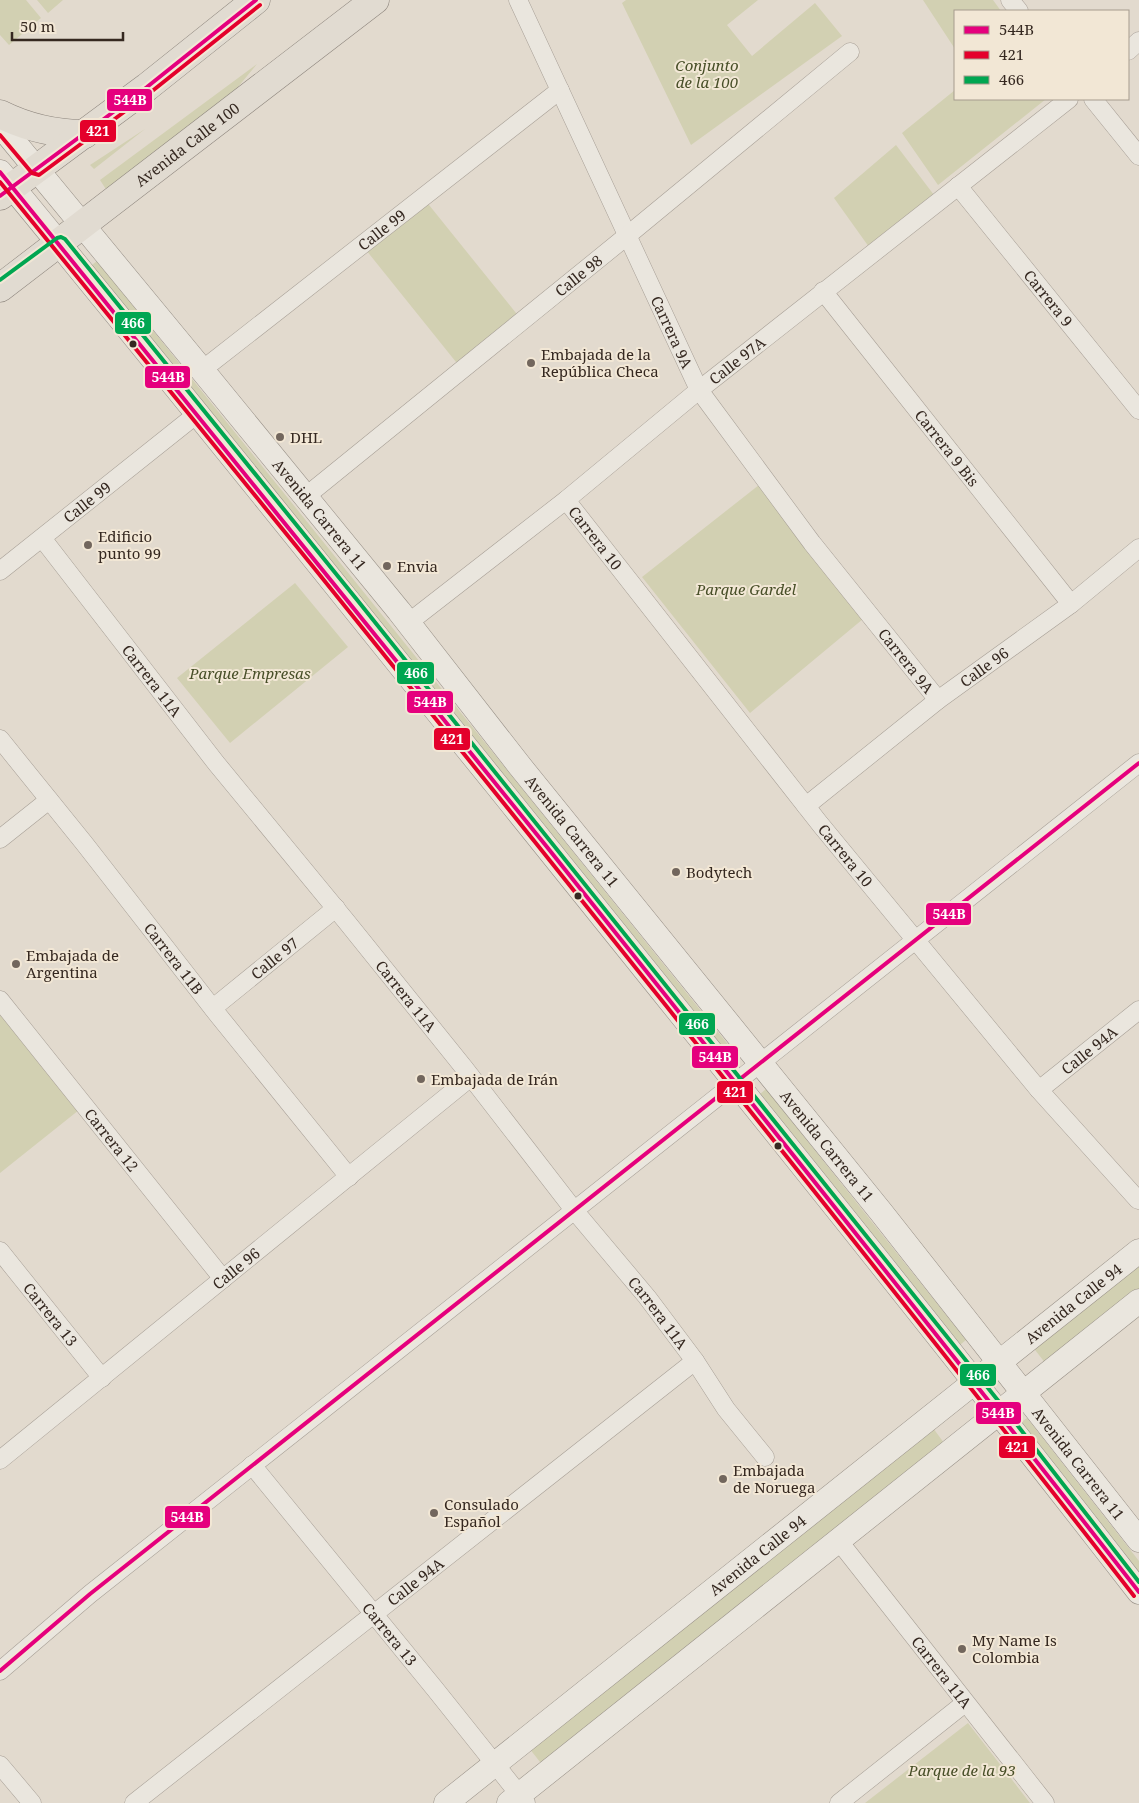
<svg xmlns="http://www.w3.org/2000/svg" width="1139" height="1803" viewBox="0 0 1139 1803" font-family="'Noto Serif',serif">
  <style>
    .green { fill: #d2d0b2 }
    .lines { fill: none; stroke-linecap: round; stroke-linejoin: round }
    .minor-casing { stroke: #a79f96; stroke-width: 19 }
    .secondary-casing { stroke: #978f86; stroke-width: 25 }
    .primary-casing { stroke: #8d857d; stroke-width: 29 }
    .minor { stroke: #eae6de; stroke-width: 18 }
    .secondary { stroke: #eae6de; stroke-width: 24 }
    .primary { stroke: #e1dbd1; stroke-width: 28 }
    .bus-1-casing { stroke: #f2e7d5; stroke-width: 8 }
    .bus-2-casing { stroke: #f2e7d5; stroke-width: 8 }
    .bus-3-casing { stroke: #f2e7d5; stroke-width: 8 }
    .bus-1 { stroke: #e5007d; stroke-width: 4 }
    .bus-2 { stroke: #e4002b; stroke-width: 4 }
    .bus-3 { stroke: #00a651; stroke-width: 4 }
    .bus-dot { fill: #352820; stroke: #f2e7d5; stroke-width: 2 }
    .poi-dot { fill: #72665d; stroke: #f2e7d5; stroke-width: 2 }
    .labels { text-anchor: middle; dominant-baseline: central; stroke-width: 4; stroke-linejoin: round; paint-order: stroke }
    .park-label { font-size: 15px; font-style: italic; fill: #484f28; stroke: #f2e7d5 }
    .street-label { font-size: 15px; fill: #352820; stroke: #f2e7d5 }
    .poi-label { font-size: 15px; fill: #352820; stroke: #f2e7d5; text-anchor: start }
    .line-badge { stroke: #f2e7d5; stroke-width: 2 }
    .badge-label { font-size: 14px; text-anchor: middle; font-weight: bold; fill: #fff }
  </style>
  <rect width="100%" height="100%" fill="#e2dace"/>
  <path class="green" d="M0 0H26L41 18 9 45 0 35Z
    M37 0H63L48 13Z
    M626 0H758L727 25 752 56 815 3 842 36 691 145 622 3Z
    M923 0H993L1001 11H955V49Z
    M257 64 228 99 109 194 100 180Z
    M955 90V99H1046L938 185 902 133Z
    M145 129 94 169 90 165Z
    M896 145 934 195 869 247 834 198Z
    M421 195 520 318 460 367 362 245Z
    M97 261 739 1058 729 1066 87 269Z
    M759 485 863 619 750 713 642 577Z
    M295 583 348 647 230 743 177 678Z
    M0 1013 79 1110 0 1173Z
    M766 1089 966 1340 955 1349 755 1098Z
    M1139 1260V1290L1046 1364 1032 1346Z
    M1027 1418 1139 1561V1583L1016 1426Z
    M933 1428 947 1447 544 1767 529 1748Z
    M968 1723 1030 1803H865Z"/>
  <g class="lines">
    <defs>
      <g id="minor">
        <path id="s1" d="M518 0 699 390 812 543 938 700"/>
        <path d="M1010 0 1019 11"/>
        <path d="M1128 51 1139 41"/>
        <path d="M1093 99 1139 156"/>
        <path id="s2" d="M958 186 1139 410"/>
        <path id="s3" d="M823 291 1071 604"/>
        <path id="s4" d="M202 370 560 90"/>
        <path id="s5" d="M305 497 628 235 850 52"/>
        <path id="s6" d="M566 500 820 824 1039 1090 1138 1200"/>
        <path id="s7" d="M42 538 216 763 346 921 465 1069 574 1210 647 1297 695 1361 726 1409 765 1457"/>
        <path id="s8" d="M0 571 197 414"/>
        <path id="s9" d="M408 623 566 500 699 390 1069 99"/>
        <path id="s10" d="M0 739 84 843 218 1015 349 1177"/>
        <path id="s11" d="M806 806 938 700 1071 604 1139 548"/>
        <path d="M0 839 49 800"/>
        <path id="s12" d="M0 1000 223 1279"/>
        <path id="s13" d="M213 1008 336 908"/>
        <path id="s14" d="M1039 1090 1139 1010"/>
        <path id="s15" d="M0 1251 102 1378"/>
        <path id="s16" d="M0 1460 471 1077"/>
        <path id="s17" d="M252 1465 435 1689 526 1803"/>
        <path id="s18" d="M838 1540 1045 1803"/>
        <path d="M0 1671 90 1594 1139 763"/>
        <path d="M0 1765 32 1803"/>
        <path id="s19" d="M134 1803 695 1361"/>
        <path d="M839 1803 965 1703"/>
      </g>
      <g id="secondary">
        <path id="s20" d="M0 125 202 370 399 611 519 765 881 1212 1139 1540"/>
        <path d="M0 172C167 374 330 579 495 783 711 1052 928 1320 1139 1592"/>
        <path id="s21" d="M446 1803 1139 1251"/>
        <path d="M509 1803 1139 1301"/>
      </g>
      <g id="primary">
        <path d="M0 114C28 128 54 134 85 134"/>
        <path d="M0 196 147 87 256 0"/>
        <path id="s22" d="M0 288 375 0"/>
      </g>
    </defs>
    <use href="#minor" class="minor-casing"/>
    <use href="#secondary" class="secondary-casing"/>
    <use href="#primary" class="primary-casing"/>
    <use href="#minor" class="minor"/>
    <use href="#secondary" class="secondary"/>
    <use href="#primary" class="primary"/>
    <defs>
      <path id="bus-1" d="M0 172C184 396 365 622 547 847 745 1095 944 1342 1139 1592
        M0 196 147 87 256 0
        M0 1671 90 1594 1139 763"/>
      <path id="bus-2" d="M0 135 32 173 39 175 151 92 260 5
        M0 182C181 402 360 625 539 847 738 1096 938 1344 1134 1596"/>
      <path id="bus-3" d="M0 280 57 238 61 237 65 239 358 601 1004 1408 1139 1582"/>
    </defs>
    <use href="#bus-1" class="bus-1-casing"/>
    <use href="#bus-2" class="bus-2-casing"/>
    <use href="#bus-3" class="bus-3-casing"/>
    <use href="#bus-1" class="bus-1"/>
    <use href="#bus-2" class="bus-2"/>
    <use href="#bus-3" class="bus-3"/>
  </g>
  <g class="bus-dot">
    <circle cx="133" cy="344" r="4.5"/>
    <circle cx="578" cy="896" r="4.5"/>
    <circle cx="778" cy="1146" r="4.5"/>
  </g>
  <g class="poi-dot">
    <circle cx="531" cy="363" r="5"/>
    <circle cx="280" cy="437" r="5"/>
    <circle cx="88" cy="545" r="5"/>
    <circle cx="387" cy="566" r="5"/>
    <circle cx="676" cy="872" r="5"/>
    <circle cx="16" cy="964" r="5"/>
    <circle cx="421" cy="1079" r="5"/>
    <circle cx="723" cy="1479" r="5"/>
    <circle cx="434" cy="1513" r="5"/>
    <circle cx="962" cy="1649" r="5"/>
  </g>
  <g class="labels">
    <g class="park-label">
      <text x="707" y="65">Conjunto<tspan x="707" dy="17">de la 100</tspan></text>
      <text x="746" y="589">Parque Gardel</text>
      <text x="250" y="673">Parque Empresas</text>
      <text x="962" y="1770">Parque de la 93</text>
    </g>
    <g class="street-label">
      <text stroke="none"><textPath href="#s22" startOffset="236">Avenida Calle 100</textPath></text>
      <text stroke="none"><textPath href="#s4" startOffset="228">Calle 99</textPath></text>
      <text stroke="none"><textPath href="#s5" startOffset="352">Calle 98</textPath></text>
      <text stroke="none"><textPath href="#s2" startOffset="144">Carrera 9</textPath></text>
      <text stroke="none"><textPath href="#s1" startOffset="366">Carrera 9A</textPath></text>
      <text stroke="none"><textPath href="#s9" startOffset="421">Calle 97A</textPath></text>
      <text stroke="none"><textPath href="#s3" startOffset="200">Carrera 9 Bis</textPath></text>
      <text stroke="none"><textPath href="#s8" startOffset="111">Calle 99</textPath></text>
      <text stroke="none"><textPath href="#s20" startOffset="504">Avenida Carrera 11</textPath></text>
      <text stroke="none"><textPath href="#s6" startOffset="48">Carrera 10</textPath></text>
      <text stroke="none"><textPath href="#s1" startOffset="771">Carrera 9A</textPath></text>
      <text stroke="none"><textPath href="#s11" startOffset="226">Calle 96</textPath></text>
      <text stroke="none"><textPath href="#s7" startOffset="180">Carrera 11A</textPath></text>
      <text stroke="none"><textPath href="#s20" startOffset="909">Avenida Carrera 11</textPath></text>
      <text stroke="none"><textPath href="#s6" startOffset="452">Carrera 10</textPath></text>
      <text stroke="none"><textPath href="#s13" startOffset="79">Calle 97</textPath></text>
      <text stroke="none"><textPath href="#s10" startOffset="280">Carrera 11B</textPath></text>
      <text stroke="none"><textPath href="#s7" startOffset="585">Carrera 11A</textPath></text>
      <text stroke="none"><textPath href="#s14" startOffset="64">Calle 94A</textPath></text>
      <text stroke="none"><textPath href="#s12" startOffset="179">Carrera 12</textPath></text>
      <text stroke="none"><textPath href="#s20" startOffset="1314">Avenida Carrera 11</textPath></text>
      <text stroke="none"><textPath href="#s16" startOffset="304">Calle 96</textPath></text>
      <text stroke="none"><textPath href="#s21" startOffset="802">Avenida Calle 94</textPath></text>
      <text stroke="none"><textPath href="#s7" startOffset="990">Carrera 11A</textPath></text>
      <text stroke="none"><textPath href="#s15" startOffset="81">Carrera 13</textPath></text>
      <text stroke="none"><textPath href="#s20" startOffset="1719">Avenida Carrera 11</textPath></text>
      <text stroke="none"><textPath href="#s21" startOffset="398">Avenida Calle 94</textPath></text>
      <text stroke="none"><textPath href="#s19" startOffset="358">Calle 94A</textPath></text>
      <text stroke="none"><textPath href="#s17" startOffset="218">Carrera 13</textPath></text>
      <text stroke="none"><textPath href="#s18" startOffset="168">Carrera 11A</textPath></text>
    </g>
    <g class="poi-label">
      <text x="541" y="354">Embajada de la<tspan x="541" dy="17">República Checa</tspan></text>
      <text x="290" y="437">DHL</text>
      <text x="98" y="536">Edificio<tspan x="98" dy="17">punto 99</tspan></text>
      <text x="397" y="566">Envia</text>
      <text x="686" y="872">Bodytech</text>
      <text x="26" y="955">Embajada de<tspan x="26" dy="17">Argentina</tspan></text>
      <text x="431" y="1079">Embajada de Irán</text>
      <text x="733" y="1470">Embajada<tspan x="733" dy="17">de Noruega</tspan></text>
      <text x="444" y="1504">Consulado<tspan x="444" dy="17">Español</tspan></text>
      <text x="972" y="1640">My Name Is<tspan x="972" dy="17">Colombia</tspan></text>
    </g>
  </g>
  <g class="line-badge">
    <rect x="106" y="88" width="47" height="24" rx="5" fill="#e5007d"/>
    <rect x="79" y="119" width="38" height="24" rx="5" fill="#e4002b"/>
    <rect x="114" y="311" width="38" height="24" rx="5" fill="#00a651"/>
    <rect x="144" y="365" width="47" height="24" rx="5" fill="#e5007d"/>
    <rect x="396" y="661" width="39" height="24" rx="5" fill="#00a651"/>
    <rect x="406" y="690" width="48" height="24" rx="5" fill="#e5007d"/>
    <rect x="433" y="727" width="38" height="24" rx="5" fill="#e4002b"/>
    <rect x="925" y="902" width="47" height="24" rx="5" fill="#e5007d"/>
    <rect x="678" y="1012" width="38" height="24" rx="5" fill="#00a651"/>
    <rect x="691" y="1045" width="48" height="24" rx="5" fill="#e5007d"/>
    <rect x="716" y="1080" width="38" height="24" rx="5" fill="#e4002b"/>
    <rect x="959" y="1363" width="38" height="24" rx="5" fill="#00a651"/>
    <rect x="975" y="1401" width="47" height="24" rx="5" fill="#e5007d"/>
    <rect x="998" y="1435" width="38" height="24" rx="5" fill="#e4002b"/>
    <rect x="164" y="1505" width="47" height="24" rx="5" fill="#e5007d"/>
  </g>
  <g class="badge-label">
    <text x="130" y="105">544B</text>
    <text x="98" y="136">421</text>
    <text x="133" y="328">466</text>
    <text x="168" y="382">544B</text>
    <text x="416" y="678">466</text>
    <text x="430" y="707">544B</text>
    <text x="452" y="744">421</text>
    <text x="949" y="919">544B</text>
    <text x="697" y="1029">466</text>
    <text x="715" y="1062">544B</text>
    <text x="735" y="1097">421</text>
    <text x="978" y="1380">466</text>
    <text x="998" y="1418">544B</text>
    <text x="1017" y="1452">421</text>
    <text x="187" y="1522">544B</text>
  </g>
  <rect x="954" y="10" width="175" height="90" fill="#f2e7d5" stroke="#a69b8d"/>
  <rect x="964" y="26" width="25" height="8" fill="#e5007d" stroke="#a69b8d"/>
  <text x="999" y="35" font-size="15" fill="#352820">544B</text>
  <rect x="964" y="51" width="25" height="8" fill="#e4002b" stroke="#a69b8d"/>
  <text x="999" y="60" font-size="15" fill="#352820">421</text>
  <rect x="964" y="76" width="25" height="8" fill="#00a651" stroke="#a69b8d"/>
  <text x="999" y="85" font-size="15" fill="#352820">466</text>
  <path d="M12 32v8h111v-8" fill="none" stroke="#352820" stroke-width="2.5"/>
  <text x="20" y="32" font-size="15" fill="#352820" stroke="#f2e7d5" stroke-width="4" paint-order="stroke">50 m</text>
</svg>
